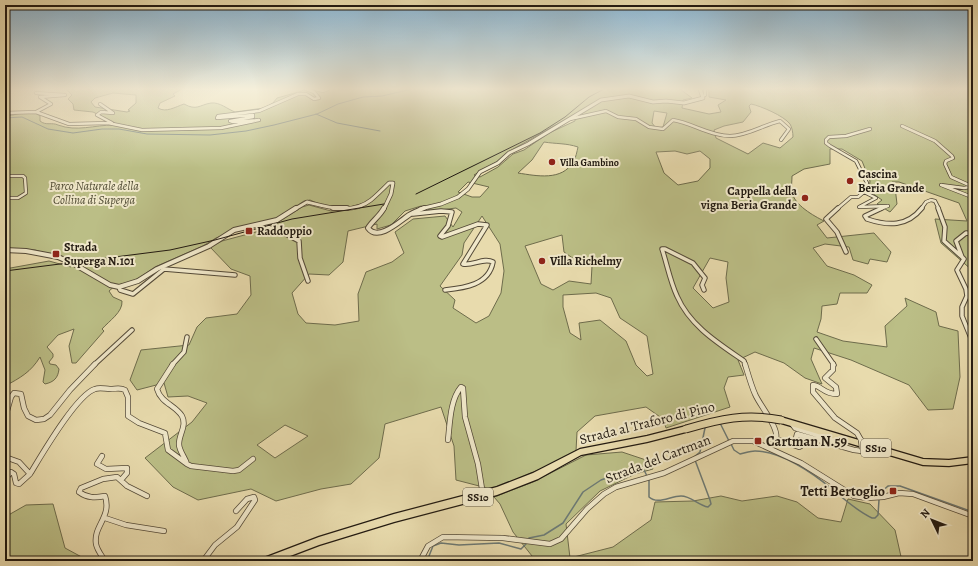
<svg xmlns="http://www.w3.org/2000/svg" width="978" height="566" viewBox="0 0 978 566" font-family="Alegreya,serif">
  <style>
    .green { fill: #bbbe86; stroke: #6e6c4c; fill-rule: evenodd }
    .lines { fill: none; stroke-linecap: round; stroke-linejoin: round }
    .stream-far1 { stroke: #6c7974; stroke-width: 1 }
    .stream { stroke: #6c7974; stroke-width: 1.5 }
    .minor-far2-casing { stroke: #544a38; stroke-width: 4 }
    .minor-far1-casing { stroke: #544a38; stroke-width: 5.5 }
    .minor-casing { stroke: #544a38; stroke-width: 6 }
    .tertiary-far1-casing { stroke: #544a38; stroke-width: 4.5 }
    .tertiary-casing { stroke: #544a38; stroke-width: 6 }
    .primary-casing { stroke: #221a11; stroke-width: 2.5 }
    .minor-far2 { stroke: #f0e8ca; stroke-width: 2.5 }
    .minor-far1 { stroke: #f0e8ca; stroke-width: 3.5 }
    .minor { stroke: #f0e8ca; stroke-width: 4.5 }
    .tertiary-far1 { stroke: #f0e8ca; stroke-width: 3 }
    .tertiary { stroke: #f0e8ca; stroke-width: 4 }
    .primary { fill: #e8dbad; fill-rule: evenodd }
    .tram { stroke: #221a11; stroke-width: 1 }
    .minor-bridge-casing { stroke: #544a38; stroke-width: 6; stroke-linecap: butt }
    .primary-bridge-casing { stroke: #221a11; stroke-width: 9; stroke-linecap: butt }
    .minor-bridge { stroke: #f0e8ca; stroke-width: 4.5 }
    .primary-bridge { stroke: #e8dbad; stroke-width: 7 }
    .poi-dot { fill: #8f2418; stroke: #f0e8ca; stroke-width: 1.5 }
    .labels { text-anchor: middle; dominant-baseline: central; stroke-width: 4; stroke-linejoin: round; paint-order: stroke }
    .far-poi-label { font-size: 10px; font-weight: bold; fill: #221a11; stroke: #f0e8ca; text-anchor: start }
    .shield { fill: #f0e8ca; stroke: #605848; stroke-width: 1 }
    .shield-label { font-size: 11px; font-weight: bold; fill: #221a11 }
    .poi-label { font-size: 12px; font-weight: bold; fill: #221a11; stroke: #f0e8ca; text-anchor: start }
    .park-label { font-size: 12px; font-style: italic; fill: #504b34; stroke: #f0e8ca }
    .near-street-label { font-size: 14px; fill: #221a11; stroke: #f0e8ca }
    .near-poi-label { font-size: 14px; font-weight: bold; fill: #221a11; stroke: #f0e8ca; text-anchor: start }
  </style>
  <rect width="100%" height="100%" fill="#e8dbad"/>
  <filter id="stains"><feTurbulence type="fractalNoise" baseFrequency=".005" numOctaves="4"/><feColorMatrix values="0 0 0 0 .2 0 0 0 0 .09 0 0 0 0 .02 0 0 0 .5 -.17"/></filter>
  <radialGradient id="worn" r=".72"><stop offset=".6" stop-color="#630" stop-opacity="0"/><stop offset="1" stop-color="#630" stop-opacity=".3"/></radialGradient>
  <path class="green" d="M66 89H182L173 94 175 96 160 103 158 108C166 113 175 107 184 104 197 111 199 105 211 103 220 102 227 109 235 112L264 108 273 103 277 98 302 91 304 89H680L692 98 683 100 682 108 709 114 721 112 718 105 726 100 709 97V91L707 89H973V271L941 243 935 219 967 221 959 203 899 182H892L895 187 897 204 890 212 877 204 882 200 869 191 870 181 862 161 842 149H830V164L804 169 792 176C792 181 791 187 792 192 794 205 814 216 824 221L817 225 827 238 874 233 891 252 887 262 870 259 868 264 853 260 849 247 825 244 813 248 827 266 854 275 872 285 867 293H840L837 304 822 306 821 319 817 332 843 341 887 347 885 326 907 306 905 298 936 312 939 326 958 331 960 377 953 409 928 410 909 385 851 360 814 348 811 359 822 384 805 378 784 363 755 352 738 360 744 375 728 377 724 388 730 407 666 428 663 419 646 407 595 416 577 432 576 451 550 465 496 488H487L456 480 454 446 441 407 385 424 379 458 351 484 321 489 276 501 251 489 198 500 173 487 145 458 192 422 207 403 188 396 168 397 164 383 137 390 130 380 141 350 189 345 197 327 206 318 237 314 251 295 250 276 231 269 210 247 222 241 267 229 302 207 309 205 331 211 350 209 365 203 345 208 326 207 310 200 304 201 278 218 256 223 216 238 203 246 155 267 139 278 128 283 116 285 109 291 113 297 122 301C123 312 109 321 102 329L104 331 76 363H72L69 346 74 329 58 335 47 347 53 354V357L49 362 50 364 56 365 59 369C58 378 54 382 45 384L43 382 45 370 40 357C31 372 20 378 5 386V269L49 261 71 267V260L35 250H5V116C17 116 29 107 40 116V121C46 126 52 122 58 125 77 132 94 125 114 125L115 123 93 112 74 110 73 104 68 99 72 95ZM113 93 136 95V103L128 110 130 111 127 112 95 107 91 102 95 98ZM751 104C761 106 784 116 790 124 792 127 793 133 793 137L780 148 763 143 748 154 716 138 714 130 724 126 743 122 751 112 749 106ZM654 111 667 113 663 127 656 128 652 123ZM575 114V121L549 133 524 150 513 154 498 167 480 177 474 175 498 161 508 152ZM544 142C556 144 566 143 578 147 577 151 576 158 573 162 562 181 537 176 518 173L532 160ZM675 151 687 154 700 151 710 159V168L698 181 678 185 664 173 656 152ZM468 182 489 187 480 197H472L458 192ZM421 206 432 211 456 208 462 212 453 227 445 216 413 219 395 232 404 253 392 262 366 272 358 294 359 321 335 325 306 323 298 314 292 293 309 274 329 275 343 262 348 231 377 224V229L391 225 405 211ZM482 216 500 244 504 271 501 293 489 316 476 323 453 308 455 300 440 286 462 255 464 243ZM562 235 564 252 581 264 592 266 591 284 569 281 553 290 541 284 525 246ZM710 258 728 262 726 278 729 302 713 308 693 288ZM596 293 611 298 620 318 647 336 653 374 647 376 636 365 626 341 600 320 579 323 581 340 570 333 563 307V295ZM285 425 308 436 275 458 257 445Z
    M622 452 649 461 653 469 635 474 600 491 566 524 570 558 613 547 651 520 655 502 693 501 721 496 742 501 777 496 797 502 818 518 841 522 848 499 870 504 895 530 902 561H536L513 532 500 504 494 497 533 482 586 455Z
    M53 504 65 548 89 561H5V517L26 505Z"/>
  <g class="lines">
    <path class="stream-far1" d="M316 114 337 123 380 131
      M5 118 22 117 48 129 73 133 102 129H119L147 134 210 135 246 131 274 125 317 114 338 104 363 97 382 96 412 89"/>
    <path class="stream" d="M720 423 729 441
      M731 444 734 450 740 454C745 453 750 451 755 451 781 451 813 473 832 489 845 500 857 511 872 518H875L878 515 879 500
      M694 457 700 452 705 428
      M649 479V497C658 505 670 496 681 496 691 496 698 505 708 507L711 504 710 500 695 460
      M878 495 888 486H900L973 512
      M529 540V538L544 535 563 523 583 492 601 480 640 466 643 468 647 476
      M427 561 433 546 441 543 459 545 499 543 521 549 527 543"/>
    <defs>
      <path id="minor-far2" d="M316 89 323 91 328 89
        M36 93 65 95 40 97 51 104 36 112
        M703 96 705 95V89
        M100 104 113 113 101 112 97 115 112 123
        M5 113 36 112 69 124 108 123 142 130 221 128 259 120 233 122 230 121 253 117V115L217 118 218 116 259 111 298 94H306L314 99 319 98 314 92 306 89
        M570 119 606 111 618 117 636 119 649 127 663 129 673 120C692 123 710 136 730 136 747 136 763 125 780 121L789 129 781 140
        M902 126 935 141 952 156 953 158 946 161 945 164 951 177 969 185 970 187 964 188 941 185 972 197 971 204 973 208
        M5 176H23L25 178 26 193 18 198H5
        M864 192 867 183 856 161 830 146 826 143V140L829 137 846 136 870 129
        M837 209 851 197H858L864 192 876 198 859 207 888 206 880 209
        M921 209 926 202 931 200 935 201 939 209"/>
      <path id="minor-far1" d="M838 208 826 219 837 232 846 252
        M882 208 865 216 867 219C888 226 907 227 922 208
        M938 208 945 227 944 241 962 257 956 241 966 233 973 234
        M413 214 441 211 452 212 448 226 440 236 442 237 478 224 487 225 463 264C473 266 484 257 493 262 489 285 464 288 445 290
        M267 227 284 233 299 241 300 258 308 281
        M962 257 964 259 957 270 966 289 967 296 962 307V316L973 343
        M119 287 120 290 133 294 164 269 235 275
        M704 290 702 285 705 278 693 263 665 249H662C667 264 670 281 677 296 690 326 718 343 744 361L745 365
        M816 339 834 365
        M94 365 132 330
        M172 365 184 352 187 337"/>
      <path id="minor" d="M745 364C748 374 751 385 755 394 760 406 779 427 776 439
        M833 364V370L825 378 836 387 837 394C823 394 822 386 813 385V392L835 418 857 433 861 440
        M5 418 11 397 14 393 21 394 24 408 28 416 36 420 44 419 50 415 70 390 95 364
        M792 424 795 428 831 439 841 444
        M448 440C450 423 450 400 461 387L463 388 465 417 478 464 483 495
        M767 447 779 440 799 447 801 446 796 438 797 434 854 450 862 451V449
        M102 456 97 464 106 469 127 468V473L121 480
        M5 457 19 462 30 474 19 484 16 483 14 474 11 472 5 479
        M187 464 191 466 233 471 239 470 253 459
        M30 474C41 456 76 395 95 389 100 387 105 389 110 389 116 389 120 387 125 390L128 397V416L139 423 165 433 168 450 187 464C185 457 179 451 179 444 179 434 187 426 182 416 175 405 161 403 157 389L173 364
        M105 518 126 525 164 531
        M105 561C102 556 97 550 96 544 93 526 112 517 105 496 95 498 87 498 79 492L81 488 103 479 117 477 127 486 147 496
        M203 561 215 545 237 527 255 500 254 497 247 499 236 511
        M420 561 428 546 443 537 503 538 550 544 561 539 587 509 604 494 616 487 664 473 733 441H753L801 463 854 496 867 498 883 497 899 493 913 494 973 516"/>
      <path id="tertiary-far1" d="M295 209 307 202C327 207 352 215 371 200 377 195 383 189 389 183H393L391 194 384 209
        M420 209 441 204 458 197 468 189 480 172 498 163 509 153 528 144 601 100 629 96 653 102 666 101 684 103 703 98 700 89"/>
      <path id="tertiary" d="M333 208H347
        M384 208C380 216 372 221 368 228 378 242 400 221 409 215 414 212 419 210 424 208
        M5 250 26 251 58 257 74 264 110 285 119 287 138 281 157 269 209 246 234 230 277 220 296 208"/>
      <path id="primary" d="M781 417 923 459 949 460 973 457V463L949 466 923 465 781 423 779 422 778 420 779 418Z
        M686 426 688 427 689 429 688 431 686 432 647 442 581 455 538 479 497 495 394 522 319 545 277 561H263L264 558 319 537 394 514 497 487 533 473 580 449 647 436Z"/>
    </defs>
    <use href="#minor-far2" class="minor-far2-casing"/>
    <use href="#minor-far1" class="minor-far1-casing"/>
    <use href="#minor" class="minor-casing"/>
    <use href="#tertiary-far1" class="tertiary-far1-casing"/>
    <use href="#tertiary" class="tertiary-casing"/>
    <use href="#primary" class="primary-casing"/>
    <use href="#minor-far2" class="minor-far2"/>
    <use href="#minor-far1" class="minor-far1"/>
    <use href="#minor" class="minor"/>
    <use href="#tertiary-far1" class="tertiary-far1"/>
    <use href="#tertiary" class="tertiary"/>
    <use href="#primary" class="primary"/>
    <path class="tram" d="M416 194 540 133 565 117 589 97 604 89
      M5 271 170 250 215 240 292 219 384 204"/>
    <defs>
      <path id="minor-bridge" d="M861 440 862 449"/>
      <path id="primary-bridge" d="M686 429C720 419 746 413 781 420"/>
    </defs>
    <use href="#minor-bridge" class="minor-bridge-casing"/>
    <use href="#primary-bridge" class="primary-bridge-casing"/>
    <use href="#minor-bridge" class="minor-bridge"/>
    <use href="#primary-bridge" class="primary-bridge"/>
  </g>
  <linearGradient id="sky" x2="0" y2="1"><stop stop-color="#8ab6d4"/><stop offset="0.53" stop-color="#f5efda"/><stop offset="1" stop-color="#f5efda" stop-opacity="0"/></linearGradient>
  <rect width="978" height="168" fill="url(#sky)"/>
  <g class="poi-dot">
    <circle cx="552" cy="162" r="4"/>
    <circle cx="850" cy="181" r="4"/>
    <circle cx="805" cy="198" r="4"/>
    <rect x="245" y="227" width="8" height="8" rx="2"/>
    <rect x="52" y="250" width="8" height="8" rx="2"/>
    <circle cx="542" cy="261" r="4"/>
    <rect x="754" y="437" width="8" height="8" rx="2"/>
    <rect x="889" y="487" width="8" height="8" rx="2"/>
  </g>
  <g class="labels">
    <g class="far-poi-label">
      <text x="560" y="162">Villa Gambino</text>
    </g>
    <g class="shield">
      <rect x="861" y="439" width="30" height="18" rx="3"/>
      <rect x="463" y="488" width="30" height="18" rx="3"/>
    </g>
    <g class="shield-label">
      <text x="876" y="448">SS10</text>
      <text x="478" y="497">SS10</text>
    </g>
    <g class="poi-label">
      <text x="858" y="174">Cascina<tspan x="858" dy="14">Beria Grande</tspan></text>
      <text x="797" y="191" text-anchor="end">Cappella della<tspan x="797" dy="14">vigna Beria Grande</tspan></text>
      <text x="257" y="231">Raddoppio</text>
      <text x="64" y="247">Strada<tspan x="64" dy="14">Superga N.101</tspan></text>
      <text x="550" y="261">Villa Richelmy</text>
    </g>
    <g class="park-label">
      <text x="94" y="186">Parco Naturale della<tspan x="94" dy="14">Collina di Superga</tspan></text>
    </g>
    <g class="near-street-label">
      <text transform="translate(647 423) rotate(-14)">Strada al Traforo di Pino</text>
      <text transform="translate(658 459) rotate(-21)">Strada del Cartman</text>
    </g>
    <g class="near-poi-label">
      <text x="766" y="441">Cartman N.59</text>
      <text x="885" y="491" text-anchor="end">Tetti Bertoglio</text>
    </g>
  </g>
  <rect width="978" height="566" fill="none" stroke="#e8dbad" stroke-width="20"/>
  <rect x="6" y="6" width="966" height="554" fill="none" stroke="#221a11" stroke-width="2"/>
  <rect x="10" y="10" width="958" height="546" fill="none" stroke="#221a11"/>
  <g transform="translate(932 520) rotate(313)" stroke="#f0e8ca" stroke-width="3" paint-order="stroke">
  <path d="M0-3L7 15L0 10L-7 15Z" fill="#221a11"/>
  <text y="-6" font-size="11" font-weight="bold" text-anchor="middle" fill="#221a11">N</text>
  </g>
  <rect width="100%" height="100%" filter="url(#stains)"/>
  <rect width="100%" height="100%" fill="url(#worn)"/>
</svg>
